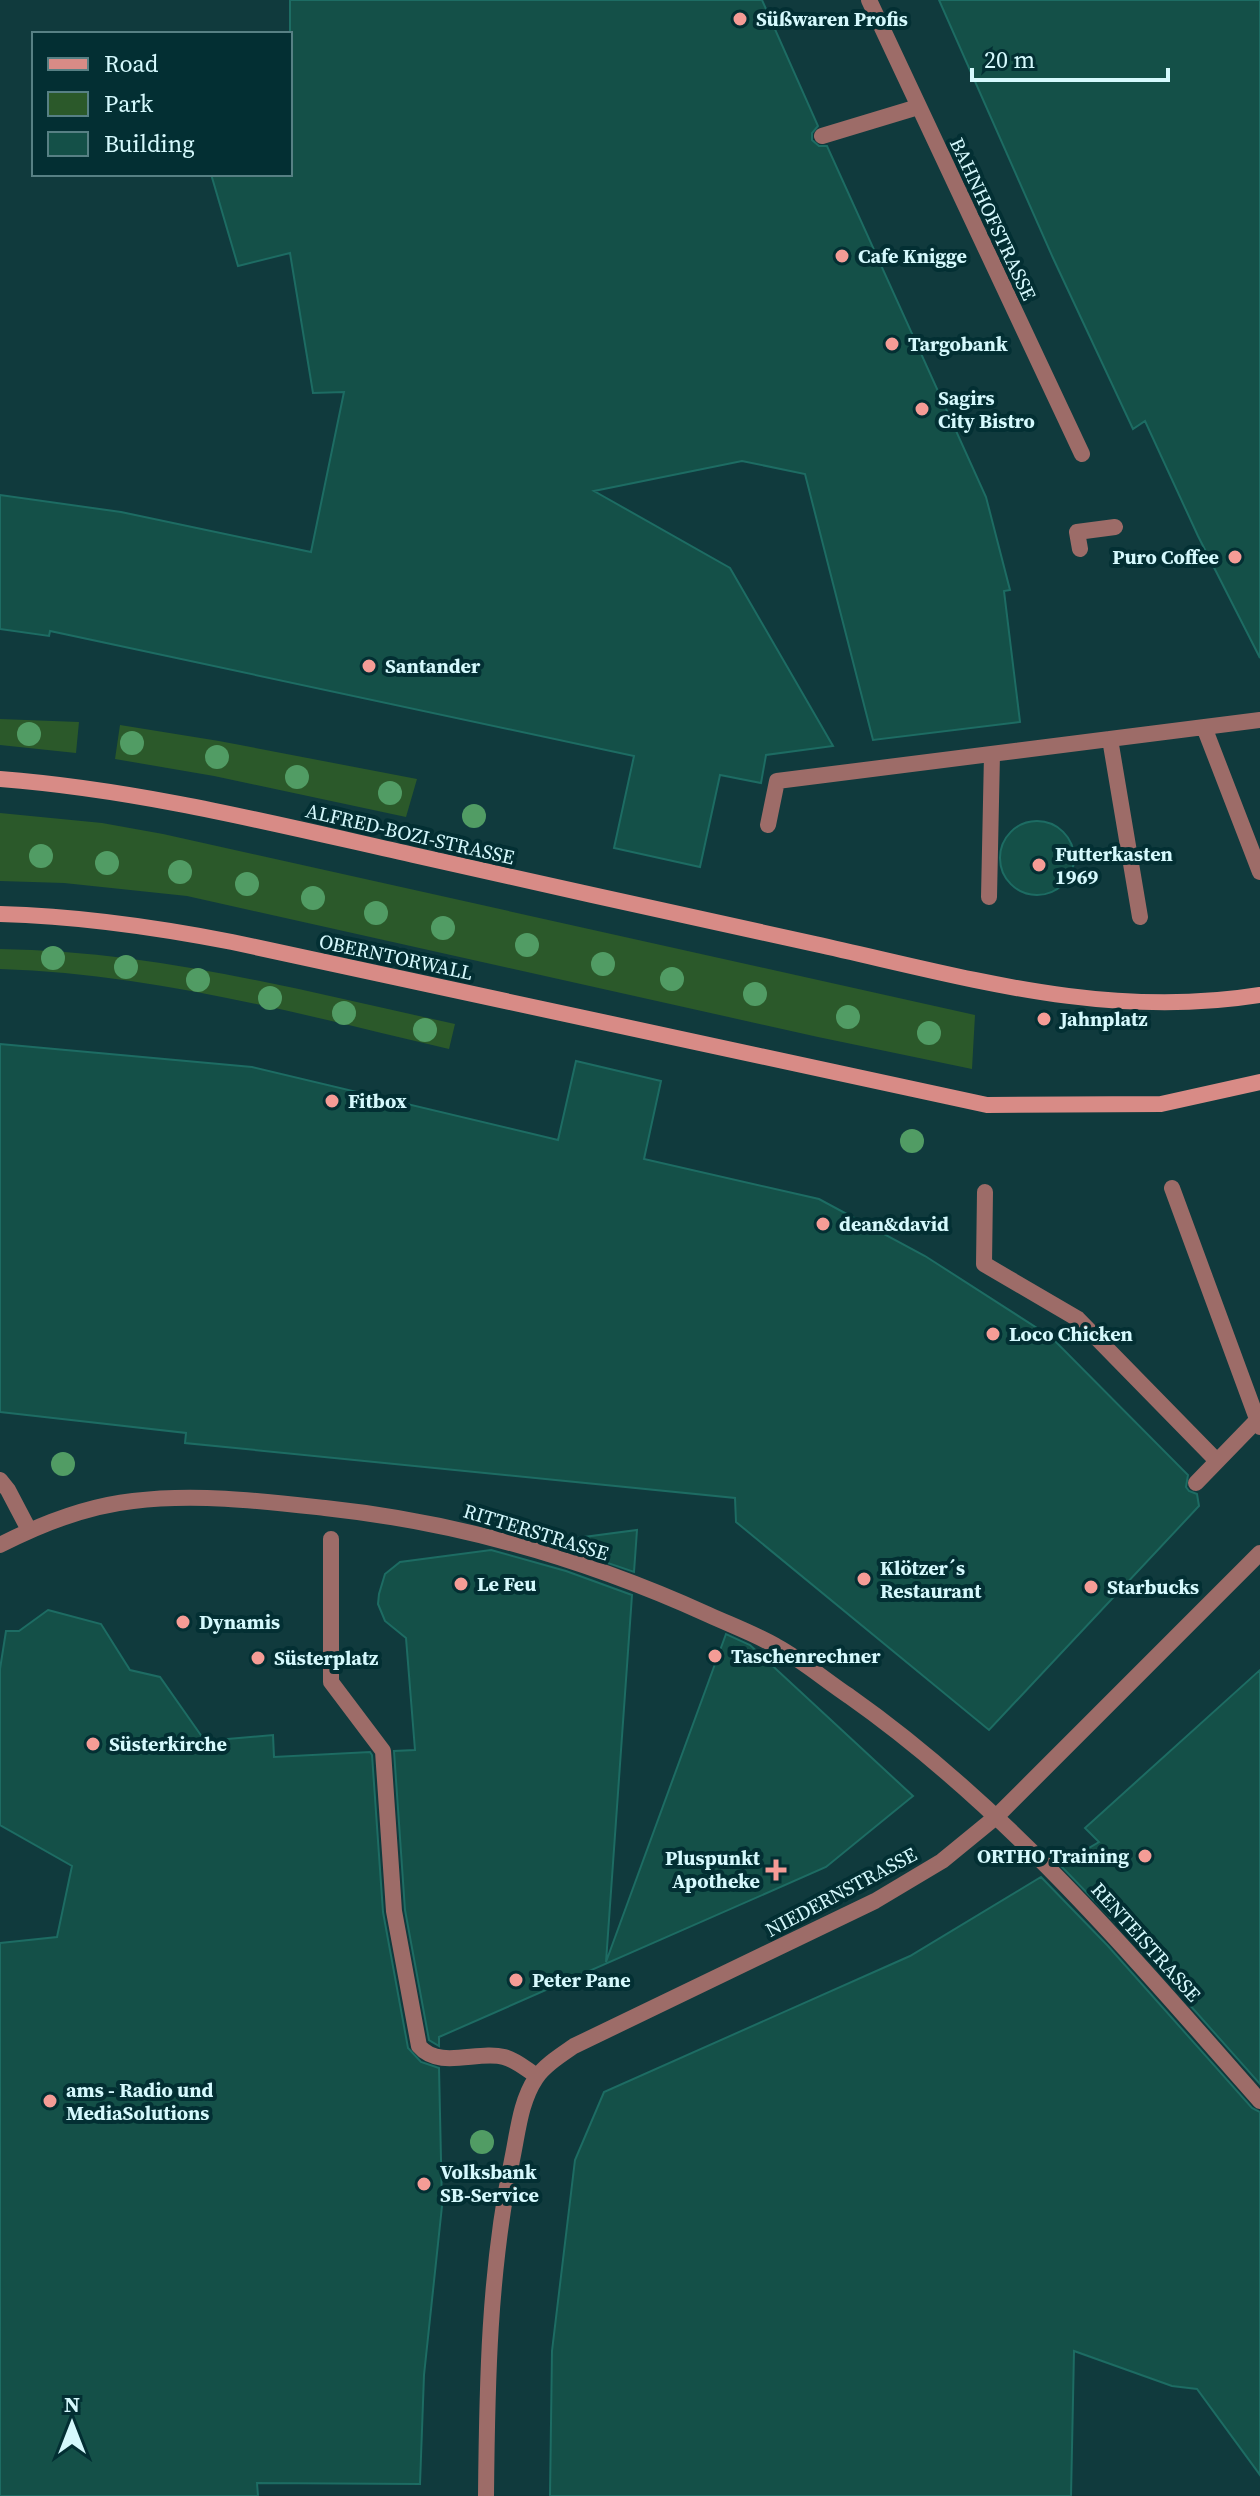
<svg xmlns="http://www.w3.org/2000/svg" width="1260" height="2496" viewBox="0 0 1260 2496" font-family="'Source Serif 4',serif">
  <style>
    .green { fill: #2b592a }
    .building { fill: #145048; stroke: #1d6c63; stroke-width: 2 }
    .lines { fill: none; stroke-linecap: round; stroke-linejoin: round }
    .street { stroke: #9d6c68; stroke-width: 16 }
    .secondary { stroke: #d88b86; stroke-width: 16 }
    .tree { fill: #519c64 }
    .poi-dot { fill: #f59c96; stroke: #032f33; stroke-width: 3 }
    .labels { text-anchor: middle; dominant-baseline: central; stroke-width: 8; stroke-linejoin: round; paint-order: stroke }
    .poi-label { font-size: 20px; font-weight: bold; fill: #d5f9fd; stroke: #032f33; text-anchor: start }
    .street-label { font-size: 20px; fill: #d5f9fd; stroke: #032f33 }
  </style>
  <rect width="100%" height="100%" fill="#103a3d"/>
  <path class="green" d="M0 719 79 722 76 753 0 745Z
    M120 725 219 741 417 779 406 817 214 776 115 759Z
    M0 813 102 823 163 834 975 1015 972 1069 818 1037 187 896 64 883 0 881Z
    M0 949C154 951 305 991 455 1024L449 1049C300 1014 153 974 0 969Z"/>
  <path class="building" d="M290 0H762L818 126 812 133V140L819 146H827L986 497 1010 590 1004 591 1020 722 873 740 805 474 742 461 594 491 730 568 833 746 766 755 761 783 720 775 700 867 614 848 634 756 50 631 49 636 0 629V495L121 512 311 552 344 392 313 393 290 253 238 266 211 174H290Z
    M939 0H1260V658L1198 536 1145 421 1133 429 1053 258Z
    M1000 858a37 37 0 1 1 74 0a37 37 0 1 1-74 0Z
    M0 1044 252 1067 558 1140 576 1061 661 1081 644 1159 819 1199 925 1256 1051 1337 1188 1475 1186 1487 1189 1491 1197 1494 1199 1506 989 1730 736 1522 735 1498 185 1443 186 1433 0 1412Z
    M637 1530 634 1572 546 1542Z
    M491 1550 566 1571 632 1595 606 1962 726 1634 750 1645 913 1796 826 1867 439 2037V2046L429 2040 405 1910 394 1751 415 1750 406 1638 385 1621 378 1604 379 1594 385 1574 400 1562Z
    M48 1610 101 1624 130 1670 160 1677 205 1741 273 1735 274 1757 370 1752 372 1755 383 1912 408 2048 421 2062 439 2068 442 2206 424 2375 420 2484 257 2483 258 2496H0V1943L57 1937 72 1866 0 1825V1669L6 1631H19Z
    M1260 1670V2084L1124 1931 1060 1865 1099 1842 1085 1828Z
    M1041 1877 1108 1946 1252 2108 1260 2112V2475L1197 2389 1172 2386 1074 2351 1071 2496H550L552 2351 575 2160 604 2092 910 1956Z"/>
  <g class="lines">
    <path class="street" d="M869 0 1082 454
      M822 136 918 107
      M1080 549 1077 532 1115 527
      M1204 727 1260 872
      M1110 739 1140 917
      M768 825 777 781 1260 720
      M989 897 992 754
      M1172 1188 1260 1427
      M985 1192 984 1264 1078 1319 1217 1461
      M0 1480 8 1490 29 1530
      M1196 1483 1260 1417
      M331 1539V1682L383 1751 394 1911 419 2046C439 2070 478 2050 504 2057 516 2060 527 2070 537 2076
      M0 1545C41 1524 87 1506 133 1501 196 1493 262 1501 325 1508 457 1522 588 1560 709 1615 731 1625 755 1634 776 1646 802 1660 825 1680 849 1696 1008 1808 1132 1956 1260 2101
      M486 2496C487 2383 489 2271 512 2160 518 2132 520 2102 536 2078 545 2065 561 2055 574 2046L875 1901 942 1861 997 1816 1260 1553"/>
    <path class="secondary" d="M0 779C142 790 279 825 418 856 550 886 683 915 815 944 965 977 1105 1020 1260 995
      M0 914C79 916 155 927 232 942L987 1105 1161 1104 1260 1082"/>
  </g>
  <g class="tree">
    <circle cx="29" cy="734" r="12"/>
    <circle cx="132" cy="743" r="12"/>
    <circle cx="217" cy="757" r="12"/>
    <circle cx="297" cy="777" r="12"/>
    <circle cx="390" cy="793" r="12"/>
    <circle cx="474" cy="816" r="12"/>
    <circle cx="41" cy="856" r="12"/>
    <circle cx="107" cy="863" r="12"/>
    <circle cx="180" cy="872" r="12"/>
    <circle cx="247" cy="884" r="12"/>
    <circle cx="313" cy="898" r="12"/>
    <circle cx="376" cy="913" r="12"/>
    <circle cx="443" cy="928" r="12"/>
    <circle cx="527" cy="945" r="12"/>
    <circle cx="53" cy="958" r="12"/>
    <circle cx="603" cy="964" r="12"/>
    <circle cx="126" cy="967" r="12"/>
    <circle cx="672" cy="979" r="12"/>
    <circle cx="198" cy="980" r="12"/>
    <circle cx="755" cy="994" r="12"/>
    <circle cx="270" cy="998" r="12"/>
    <circle cx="344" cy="1013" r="12"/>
    <circle cx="848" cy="1017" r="12"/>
    <circle cx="425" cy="1030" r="12"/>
    <circle cx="929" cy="1033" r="12"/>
    <circle cx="912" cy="1141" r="12"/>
    <circle cx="63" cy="1464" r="12"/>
    <circle cx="482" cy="2142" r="12"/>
  </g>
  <g class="poi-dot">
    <circle cx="740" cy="19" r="8"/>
    <circle cx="842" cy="256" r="8"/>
    <circle cx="892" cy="344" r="8"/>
    <circle cx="922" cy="409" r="8"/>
    <circle cx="1235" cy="557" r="8"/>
    <circle cx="369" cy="666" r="8"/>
    <circle cx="1039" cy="865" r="8"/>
    <circle cx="1044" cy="1019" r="8"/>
    <circle cx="332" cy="1101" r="8"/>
    <circle cx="823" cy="1224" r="8"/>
    <circle cx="993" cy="1334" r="8"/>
    <circle cx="864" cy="1579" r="8"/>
    <circle cx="461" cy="1584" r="8"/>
    <circle cx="1091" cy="1587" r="8"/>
    <circle cx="183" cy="1622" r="8"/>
    <circle cx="715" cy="1656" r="8"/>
    <circle cx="258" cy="1658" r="8"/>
    <circle cx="93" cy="1744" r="8"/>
    <circle cx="1145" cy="1856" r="8"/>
    <path d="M772 1858h8v8h8v8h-8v8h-8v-8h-8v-8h8z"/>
    <circle cx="516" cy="1980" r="8"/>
    <circle cx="50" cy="2101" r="8"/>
    <circle cx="424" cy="2184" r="8"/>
  </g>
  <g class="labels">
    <g class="poi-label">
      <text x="756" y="19">Süßwaren Profis</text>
      <text x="858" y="256">Cafe Knigge</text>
      <text x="908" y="344">Targobank</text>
      <text x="938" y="398">Sagirs<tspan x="938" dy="23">City Bistro</tspan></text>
      <text x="1219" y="557" text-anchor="end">Puro Coffee</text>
      <text x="385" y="666">Santander</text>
      <text x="1055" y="854">Futterkasten<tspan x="1055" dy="23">1969</tspan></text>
      <text x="1060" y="1019">Jahnplatz</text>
      <text x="348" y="1101">Fitbox</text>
      <text x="839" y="1224">dean&amp;david</text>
      <text x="1009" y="1334">Loco Chicken</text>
      <text x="880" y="1568">Klötzer´s<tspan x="880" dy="23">Restaurant</tspan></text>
      <text x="477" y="1584">Le Feu</text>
      <text x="1107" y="1587">Starbucks</text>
      <text x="199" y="1622">Dynamis</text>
      <text x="731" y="1656">Taschenrechner</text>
      <text x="274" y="1658">Süsterplatz</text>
      <text x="109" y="1744">Süsterkirche</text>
      <text x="1129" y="1856" text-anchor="end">ORTHO Training</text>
      <text x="760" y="1858" text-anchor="end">Pluspunkt<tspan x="760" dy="23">Apotheke</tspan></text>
      <text x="532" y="1980">Peter Pane</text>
      <text x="66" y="2090">ams - Radio und<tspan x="66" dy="23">MediaSolutions</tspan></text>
      <text x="440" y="2172">Volksbank<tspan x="440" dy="23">SB-Service</tspan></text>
    </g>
    <g class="street-label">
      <text transform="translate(993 219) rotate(65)">BAHNHOFSTRASSE</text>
      <text transform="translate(410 834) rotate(13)">ALFRED-BOZI-STRASSE</text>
      <text transform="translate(396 957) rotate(12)">OBERNTORWALL</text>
      <text transform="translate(536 1532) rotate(17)">RITTERSTRASSE</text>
      <text transform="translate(841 1892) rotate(-28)">NIEDERNSTRASSE</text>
      <text transform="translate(1146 1942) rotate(48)">RENTEISTRASSE</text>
    </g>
  </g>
  <rect x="32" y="32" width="260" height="144" fill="#032f33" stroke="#578084" stroke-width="2"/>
  <rect x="48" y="58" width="40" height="12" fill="#d88b86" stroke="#578084" stroke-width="2"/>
  <text x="104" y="72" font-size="24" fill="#d5f9fd">Road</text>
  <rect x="48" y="92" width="40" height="24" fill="#2b592a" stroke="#578084" stroke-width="2"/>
  <text x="104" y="112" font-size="24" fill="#d5f9fd">Park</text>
  <rect x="48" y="132" width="40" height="24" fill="#145048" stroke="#578084" stroke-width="2"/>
  <text x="104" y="152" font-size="24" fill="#d5f9fd">Building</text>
  <g transform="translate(72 2424)" stroke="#032f33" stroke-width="6" paint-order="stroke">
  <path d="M0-6L14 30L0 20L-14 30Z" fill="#d5f9fd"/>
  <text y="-12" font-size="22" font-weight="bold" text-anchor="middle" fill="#d5f9fd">N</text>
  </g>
  <path d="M972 68v12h196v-12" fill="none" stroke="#d5f9fd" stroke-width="4"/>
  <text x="984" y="68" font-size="24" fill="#d5f9fd" stroke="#032f33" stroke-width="6" paint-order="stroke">20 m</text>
</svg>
